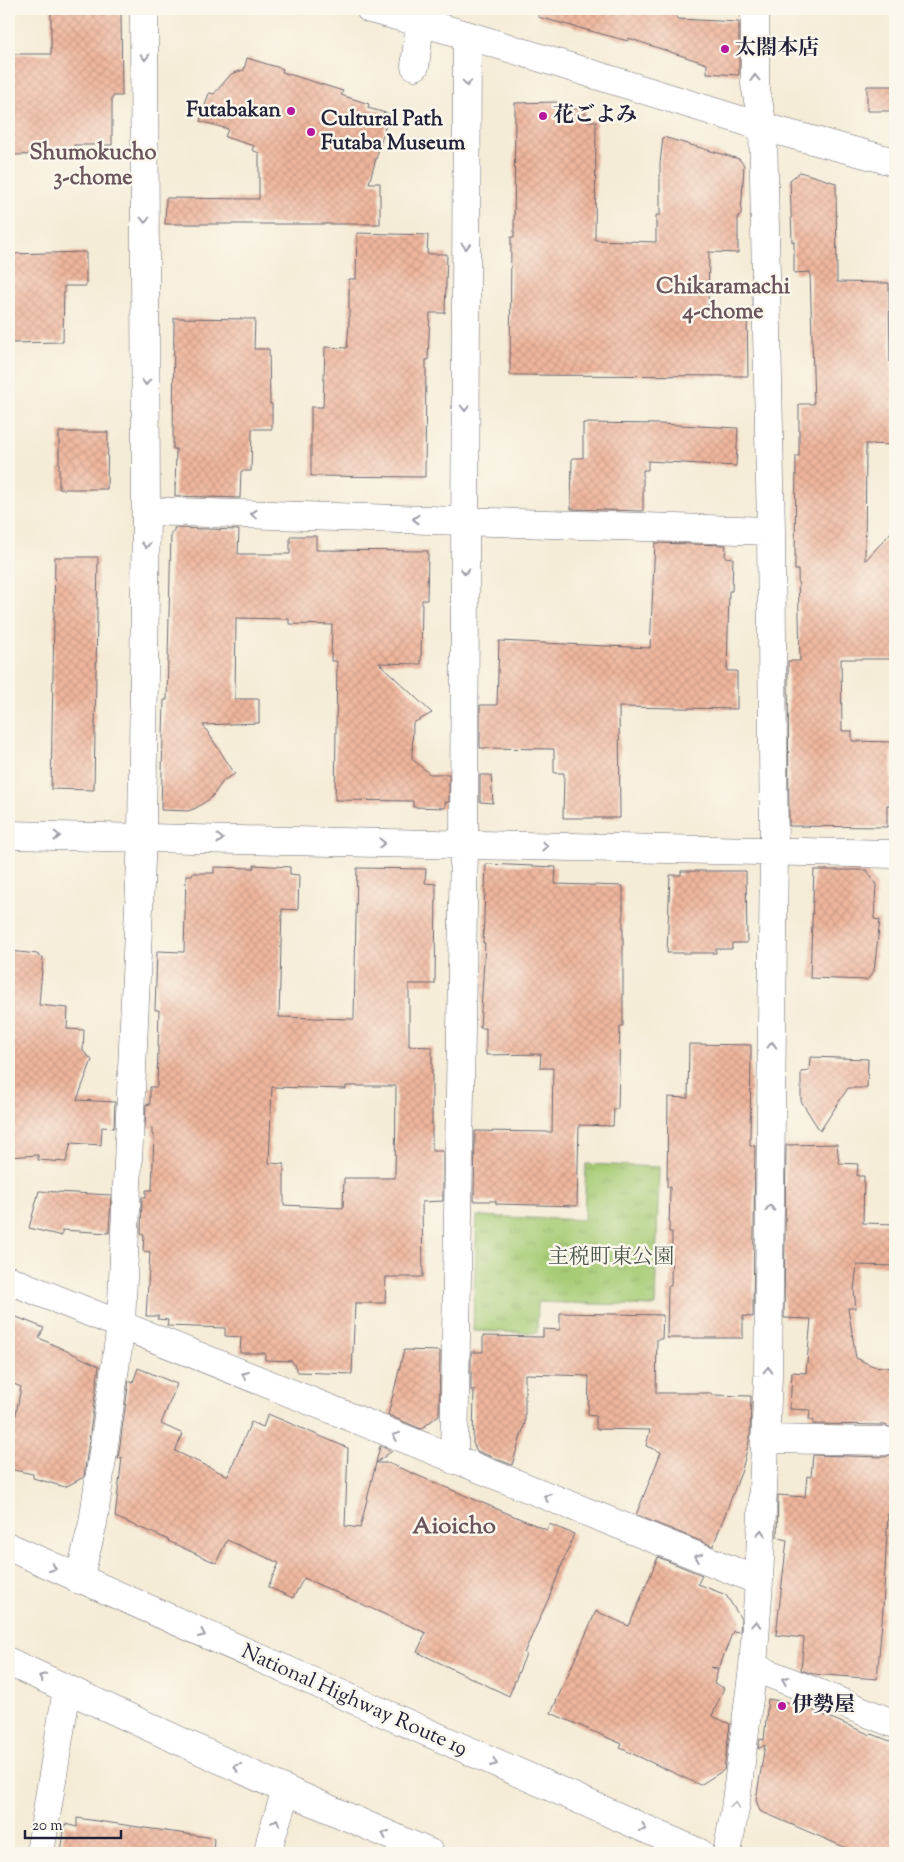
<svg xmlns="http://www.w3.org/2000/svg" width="904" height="1862" viewBox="0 0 904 1862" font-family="'Sorts Mill Goudy','Noto Serif JP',serif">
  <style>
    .park { fill: url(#park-tufts); stroke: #647758 }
    .building { fill: url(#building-cross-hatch); fill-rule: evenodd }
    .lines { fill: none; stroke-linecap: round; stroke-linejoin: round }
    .minor-casing { stroke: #6c6972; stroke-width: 29 }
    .highway-casing { stroke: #6c6972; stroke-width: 29 }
    .minor { stroke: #fff; stroke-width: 28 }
    .highway { stroke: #fff; stroke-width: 28 }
    .oneway { stroke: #9c9ca7 }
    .poi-dot { fill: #b5179e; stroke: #fbf7ec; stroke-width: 2 }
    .labels { text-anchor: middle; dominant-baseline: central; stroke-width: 5; stroke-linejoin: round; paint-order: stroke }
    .poi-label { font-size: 21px; font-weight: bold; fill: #22223b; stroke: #fbf7ec; text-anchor: start }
    .park-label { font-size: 21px; fill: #4a554d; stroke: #fbf7ec }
    .street-label { font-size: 21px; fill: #22223b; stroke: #fbf7ec }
    .neighbourhood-label { font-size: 22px; font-weight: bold; fill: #6a555d; stroke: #fbf7ec }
    .quarter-label { font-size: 24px; font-weight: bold; fill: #6a555d; stroke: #fbf7ec }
  </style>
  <defs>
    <pattern id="park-tufts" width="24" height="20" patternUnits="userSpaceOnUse" patternTransform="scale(1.25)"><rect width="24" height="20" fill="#a7cc76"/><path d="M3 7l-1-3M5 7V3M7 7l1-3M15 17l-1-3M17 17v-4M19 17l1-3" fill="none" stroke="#8faf67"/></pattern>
    <pattern id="building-cross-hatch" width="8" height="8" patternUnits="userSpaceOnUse" patternTransform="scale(1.25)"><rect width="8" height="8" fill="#efb59c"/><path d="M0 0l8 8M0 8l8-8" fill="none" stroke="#cd9b87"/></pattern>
  </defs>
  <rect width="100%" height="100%" fill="#fbf7ec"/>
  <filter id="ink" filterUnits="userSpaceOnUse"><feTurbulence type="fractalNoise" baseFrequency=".02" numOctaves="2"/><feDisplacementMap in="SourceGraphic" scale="10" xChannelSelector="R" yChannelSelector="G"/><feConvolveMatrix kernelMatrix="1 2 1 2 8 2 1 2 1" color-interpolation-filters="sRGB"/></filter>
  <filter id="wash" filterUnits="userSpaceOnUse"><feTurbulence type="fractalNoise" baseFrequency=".0096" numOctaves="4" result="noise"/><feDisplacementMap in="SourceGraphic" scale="20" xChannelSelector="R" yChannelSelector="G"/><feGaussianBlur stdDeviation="1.12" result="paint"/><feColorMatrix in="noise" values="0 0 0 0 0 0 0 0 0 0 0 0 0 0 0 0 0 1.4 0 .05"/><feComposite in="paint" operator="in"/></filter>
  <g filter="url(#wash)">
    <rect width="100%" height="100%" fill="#f5ecd7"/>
    <path class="park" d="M586 1164 659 1167 655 1306 538 1302 537 1333 473 1331 477 1216 584 1220Z"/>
    <g id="blocks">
      <path class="building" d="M51 9H121L122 96H113L112 98V145H74V154L9 155V54H51Z
        M539 9H676L677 19 739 22V75L707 73V64L628 38V41L538 17Z
        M247 58 283 69 282 72 343 91 341 95 369 104 368 108 389 114 369 183H380V224H165L166 198 259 199V153L252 150 254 146 225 137 228 129 200 121 209 93 214 94 231 74 244 70Z
        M867 86H895V111H867Z
        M557 102V109H585V121H596L595 240 656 242V215H660V164L663 137 739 159 744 165 741 215 738 216V253L709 252 708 310H747L748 376 510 375 511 237H514L515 103Z
        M800 172 836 183 837 282 889 283 890 362 891 361 895 445 866 444 865 561 895 528V659H841L842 731H852V741L892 742 890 805H887V827L789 826 788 661H800L798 570H795V559L796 456H799V404H814L810 272 794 273V241L792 242 790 180Z
        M357 233 428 235 427 254H447L445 313H430L428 360H426L425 477 311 476V407H323L325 347 347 348 349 324V279H356Z
        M86 252V286H64L63 342 9 343V254Z
        M174 318 255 319 254 349H269L270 404H272V429H252L251 471H241L240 498 175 496 176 449H173Z
        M583 423 659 424 738 428 736 466 648 461V470H643V511L571 509 572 458H583Z
        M59 432H108L107 489H59Z
        M174 528 239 530 238 554H290V536H316V550L428 551 427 600H422L421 664 379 663 432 713 413 723 412 759 430 774H449V802H445V808L413 807V801L335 800 337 661H331L332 625 289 624V619L236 618 235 699H259V723L203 725 235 774 224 780 211 798 196 808 188 811 161 810 164 700H167L171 532H174Z
        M655 543 726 545 725 557 733 558 732 591H729L727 671H737V709L619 707 620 818H563L564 773H554V749L480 748V705H497L499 641 650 648Z
        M55 557H98L94 790 51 789Z
        M480 775H491L493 803 480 802Z
        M486 864 556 867 555 884 623 886V1026H620L618 1109H614L613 1126 579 1125 577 1206 496 1204V1201H474L475 1131 552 1132 553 1068H540L541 1054 486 1055V1028H480L485 943H483Z
        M254 865 290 867V874L299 875 298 910 282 909 279 1017 354 1019 357 868 426 869 425 883 436 884 435 984H409V1046L432 1047V1151H443V1201L422 1202 423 1277H386L385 1303H355L352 1374 298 1372 292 1361 265 1360V1353H240L241 1337 225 1336V1328L167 1326 168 1320 157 1319 159 1316H146L150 1252 143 1251 144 1235 141 1234 142 1197H146V1190H152L154 1135H152V1128L145 1129 146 1104 150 1105V1087H157L159 1010H155L157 951 184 952 186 875H192L193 873H214V867L254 868ZM346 1086H396L395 1178H344L343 1208 284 1205V1164L269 1163 272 1087 346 1089Z
        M814 870H867L876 885 874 919 880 920 874 971 867 980 810 978Z
        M681 871H746L747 943H732V949H716V953H667L670 875H681Z
        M9 951 38 954V956L43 957 39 1005 68 1008 67 1029 84 1030 83 1051 92 1060 77 1100 115 1102 114 1128 102 1127 101 1145 71 1143 66 1162 38 1160V1155L9 1157Z
        M689 1044 751 1045 750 1146H755L753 1317 743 1316V1338H667L668 1286H671L672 1232H669L670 1187H667L668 1097 688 1098Z
        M810 1057 868 1059 867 1088H848L820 1131 801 1101V1072L809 1071Z
        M837 1144 839 1163 858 1164 857 1176H864L863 1223 895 1224V1266L857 1265 854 1290 856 1308H848L856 1358 873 1366 895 1368V1430L885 1425 813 1424 814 1420H809L810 1410 790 1409 792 1372 806 1373 811 1319 784 1318 786 1145Z
        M39 1191 111 1195 109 1233 62 1230V1236L29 1228Z
        M560 1313 663 1315 662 1339H657L656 1393H711V1395L751 1396 750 1437 742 1470 713 1546 636 1515 661 1452 646 1446 650 1430 596 1429V1416L588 1415 589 1376 525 1374V1423L512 1465 477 1451 473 1443 474 1389 471 1391V1352H483V1336L543 1337V1329L560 1330Z
        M9 1314 44 1328 39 1338 99 1366 84 1477 65 1487 33 1478V1474L9 1469V1452L21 1387 9 1382Z
        M404 1350 440 1351 439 1415 421 1429 388 1415Z
        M138 1368 177 1384 161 1424 183 1434 175 1451 228 1476 251 1422 263 1427 268 1414 348 1448 345 1526 360 1528 376 1463H388L547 1530 549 1524 574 1534 548 1600 524 1653 526 1654 509 1696 417 1652 426 1633 304 1578 293 1598 268 1587 279 1563 227 1540 216 1563 168 1541 169 1540 115 1517 122 1457 118 1459 129 1380 133 1382Z
        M380 1446 392 1451 376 1463Z
        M895 1452V1514H888L883 1609 877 1679 813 1674 801 1670 804 1638 776 1635 787 1540 777 1537 778 1495 805 1497 807 1476 811 1477 813 1455 885 1457Z
        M658 1557 702 1575 698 1584 726 1595 741 1619 740 1632 733 1631 719 1668 710 1667 718 1670 714 1683 724 1688 712 1716 730 1724 724 1770 700 1785 620 1748 622 1744 551 1713 596 1611 629 1626Z
        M768 1699 798 1704 871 1735 872 1734 895 1743V1853H858L760 1811 756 1800 765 1745 758 1749 760 1739 764 1740Z
        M77 1818 214 1838 213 1853H61L65 1824 77 1827Z"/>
    </g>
  </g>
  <g filter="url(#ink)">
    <use href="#blocks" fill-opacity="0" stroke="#6c6972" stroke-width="1"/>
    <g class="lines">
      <defs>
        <path id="minor" d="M370 9 467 35 763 127 895 162
          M415 66 420 22
          M146 511 771 531
          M9 835 895 854
          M9 1280 759 1581
          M765 1439 885 1441
          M454 1460 464 845 467 35
          M79 1580 93 1523 121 1325 142 837 146 511 144 9
          M753 1667 895 1724
          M40 1853 67 1689
          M268 1853 271 1838 286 1790
          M727 1853 735 1809 753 1667 759 1581 768 1376 774 851 771 531 763 127 755 84V9"/>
        <path id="highway" d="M9 1547 700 1853
          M9 1662 286 1790 430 1853"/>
      </defs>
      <use href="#minor" class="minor-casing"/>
      <use href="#highway" class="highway-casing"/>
      <use href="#minor" class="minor"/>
      <use href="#highway" class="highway"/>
    </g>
    <defs><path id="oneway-chevron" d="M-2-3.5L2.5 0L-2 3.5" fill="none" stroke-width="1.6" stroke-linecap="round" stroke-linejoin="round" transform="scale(1.25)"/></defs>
    <g class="oneway">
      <use href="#oneway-chevron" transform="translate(145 57) rotate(90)"/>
      <use href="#oneway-chevron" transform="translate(755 78) rotate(-92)"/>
      <use href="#oneway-chevron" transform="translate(467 83) rotate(90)"/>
      <use href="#oneway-chevron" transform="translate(145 220) rotate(90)"/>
      <use href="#oneway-chevron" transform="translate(466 246) rotate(90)"/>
      <use href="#oneway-chevron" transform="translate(146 382) rotate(90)"/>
      <use href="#oneway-chevron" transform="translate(465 408) rotate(90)"/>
      <use href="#oneway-chevron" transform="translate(254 514) rotate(-178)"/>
      <use href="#oneway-chevron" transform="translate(416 519) rotate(-178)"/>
      <use href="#oneway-chevron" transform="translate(146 545) rotate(91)"/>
      <use href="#oneway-chevron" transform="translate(465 571) rotate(90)"/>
      <use href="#oneway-chevron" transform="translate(57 836) rotate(1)"/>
      <use href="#oneway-chevron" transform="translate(220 839) rotate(1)"/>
      <use href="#oneway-chevron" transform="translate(382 843) rotate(1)"/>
      <use href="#oneway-chevron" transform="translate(545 846) rotate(1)"/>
      <use href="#oneway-chevron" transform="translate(772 1045) rotate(-89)"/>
      <use href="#oneway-chevron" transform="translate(770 1208) rotate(-89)"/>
      <use href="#oneway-chevron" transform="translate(768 1370) rotate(-89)"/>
      <use href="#oneway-chevron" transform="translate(245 1375) rotate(-158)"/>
      <use href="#oneway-chevron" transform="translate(396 1436) rotate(-158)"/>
      <use href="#oneway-chevron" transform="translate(547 1497) rotate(-158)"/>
      <use href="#oneway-chevron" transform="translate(761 1533) rotate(-88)"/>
      <use href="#oneway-chevron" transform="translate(698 1557) rotate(-158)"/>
      <use href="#oneway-chevron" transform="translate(53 1568) rotate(25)"/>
      <use href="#oneway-chevron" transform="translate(756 1624) rotate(-86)"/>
      <use href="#oneway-chevron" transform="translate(202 1634) rotate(24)"/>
      <use href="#oneway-chevron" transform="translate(42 1677) rotate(-155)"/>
      <use href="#oneway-chevron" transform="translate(785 1680) rotate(-158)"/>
      <use href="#oneway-chevron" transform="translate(494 1763) rotate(24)"/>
      <use href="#oneway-chevron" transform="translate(237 1767) rotate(-155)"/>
      <use href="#oneway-chevron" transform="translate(735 1805) rotate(-82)"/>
      <use href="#oneway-chevron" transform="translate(276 1822) rotate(-72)"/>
      <use href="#oneway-chevron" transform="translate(643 1828) rotate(24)"/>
      <use href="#oneway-chevron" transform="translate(385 1834) rotate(-156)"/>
    </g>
  </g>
  <g class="poi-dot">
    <circle cx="725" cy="49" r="5"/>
    <circle cx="291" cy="111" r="5"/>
    <circle cx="543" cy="116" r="5"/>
    <circle cx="311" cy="132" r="5"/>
    <circle cx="782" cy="1706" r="5"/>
  </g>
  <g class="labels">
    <g class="poi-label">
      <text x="735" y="49">太閤本店</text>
      <text x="281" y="111" text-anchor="end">Futabakan</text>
      <text x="553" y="116">花ごよみ</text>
      <text x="321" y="120">Cultural Path<tspan x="321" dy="24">Futaba Museum</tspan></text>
      <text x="792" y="1706">伊勢屋</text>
    </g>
    <g class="park-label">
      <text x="611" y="1258">主税町東公園</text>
    </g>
    <g class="street-label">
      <text transform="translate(354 1701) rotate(24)">National Highway Route 19</text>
    </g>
    <g class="neighbourhood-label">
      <text x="93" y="154">Shumokucho<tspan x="93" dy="25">3-chome</tspan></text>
      <text x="723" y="288">Chikaramachi<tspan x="723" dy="25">4-chome</tspan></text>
    </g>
    <g class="quarter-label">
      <text x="454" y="1527">Aioicho</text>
    </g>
  </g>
  <rect width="904" height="1862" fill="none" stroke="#fbf7ec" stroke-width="30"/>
  <path d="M25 1830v8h96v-8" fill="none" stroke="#22223b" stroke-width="2.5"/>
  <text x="32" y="1830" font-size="15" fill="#22223b" stroke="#fbf7ec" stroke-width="4" paint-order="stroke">20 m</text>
</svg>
